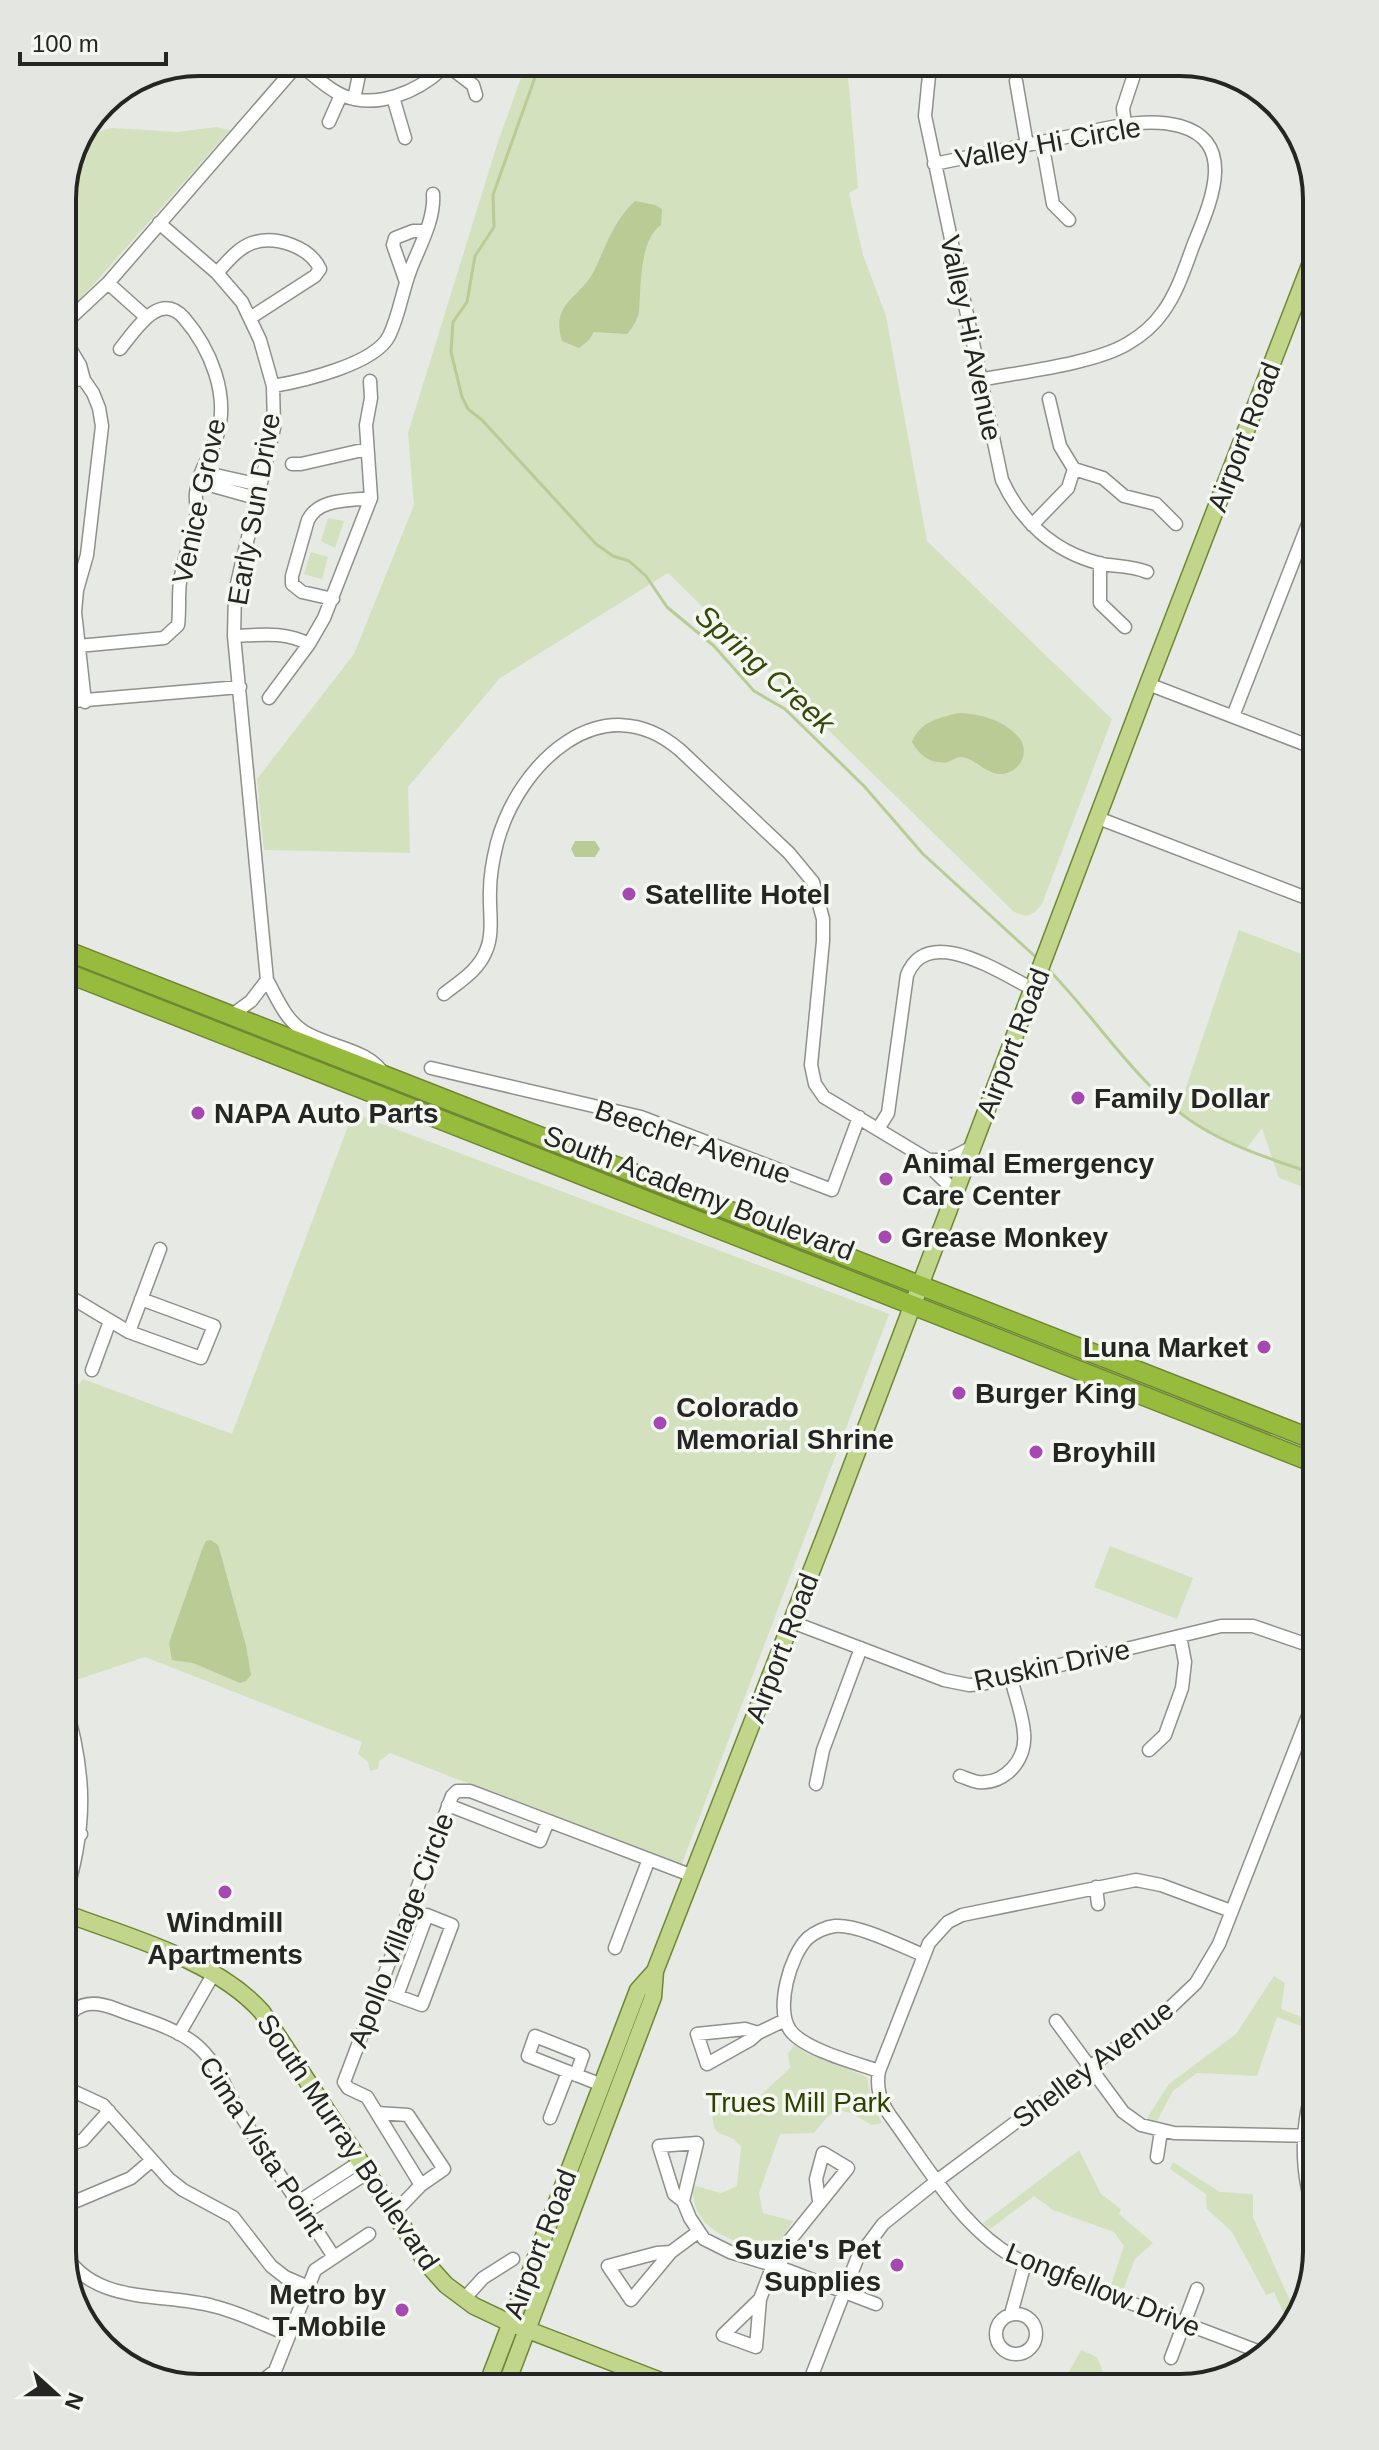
<svg xmlns="http://www.w3.org/2000/svg" width="1379" height="2450" viewBox="0 0 1379 2450" font-family="Arial,sans-serif">
  <style>
    .green { fill: #d4e1be }
    .water { fill: #b9cc95 }
    .lines { fill: none; stroke-linecap: round; stroke-linejoin: round }
    .stream { stroke: #b9cc95; stroke-width: 3 }
    .minor-casing { stroke: #8f908c; stroke-width: 15 }
    .major-casing { stroke: #6f8734; stroke-width: 19 }
    .highway-casing { stroke: #6f8734; stroke-width: 21 }
    .minor { stroke: #fff; stroke-width: 12 }
    .major { stroke: #c1d68b; stroke-width: 16 }
    .highway { stroke: #97bb3d; stroke-width: 18 }
    .poi-dot { fill: #a548b2; stroke: #f5f7f1; stroke-width: 3 }
    .labels { text-anchor: middle; dominant-baseline: central; stroke-width: 7; stroke-linejoin: round; paint-order: stroke }
    .street-label { font-size: 28px; fill: #252624; stroke: #f5f7f1 }
    .poi-label { font-size: 28px; font-weight: bold; fill: #252624; stroke: #f5f7f1; text-anchor: start }
    .park-label { font-size: 28px; fill: #304000; stroke: #f5f7f1 }
    .water-label { font-size: 30px; font-style: italic; fill: #364708; stroke: #f5f7f1 }
    .rim { fill: none; stroke: #252624; stroke-width: 4 }
  </style>
  <rect width="100%" height="100%" fill="#e7e9e4"/>
  <path class="green" d="M847 66 858 188 849 193 863 255 886 316 927 541 1112 719 1042 904 1035 912 1026 916 1014 912 668 573 500 678 408 787 410 853 264 850 257 779 354 654 414 505 408 433 496 148 524 69Z
    M216 127 230 130 62 320V190L87 135 112 128 178 132Z
    M328 518 344 521 335 548 321 541Z
    M311 552 328 557 322 579 304 574Z
    M1239 930 1317 960V1192L1279 1178 1262 1128 1246 1149 1208 1132 1178 1111Z
    M353 1113 889 1314 681 1866 390 1753 379 1761 378 1769 370 1771 368 1762 358 1754 362 1742 145 1657 67 1683 62 1666V1405L83 1379 232 1434Z
    M1110 1546 1193 1578 1177 1619 1094 1587Z
    M1274 1976 1285 1983 1281 2009 1317 2023V2032L1277 2017 1257 2076 1197 2073 1173 2091 1157 2121 1147 2118 1169 2084 1236 2034Z
    M794 2045 806 2053 867 2077 873 2105 882 2123 872 2125 851 2113 838 2110 827 2117 814 2133 780 2134 759 2193 763 2213 793 2221 773 2252C738 2242 690 2234 693 2185L721 2193 737 2186 741 2147C729 2127 710 2145 713 2109L722 2103 761 2095 790 2068 788 2054Z
    M1079 2150 1101 2194 1121 2209 1119 2214 1153 2243 1135 2259 1123 2290 1111 2285 1124 2246 1114 2232 1053 2210 1034 2196 990 2229 983 2223Z
    M1173 2162 1220 2192 1253 2194V2217L1297 2317 1291 2330 1274 2292 1266 2295 1232 2232 1207 2209 1206 2194 1170 2169Z
    M1081 2350 1097 2357 1110 2388H1060Z"/>
  <path class="water" d="M635 201 655 205 662 209 661 225C639 240 641 288 639 311 638 320 632 328 627 334L594 332 589 340 579 348 562 341C550 302 581 298 594 271 606 246 614 220 635 201Z
    M958 713C981 714 1005 720 1020 739 1031 755 1017 775 999 774 986 773 977 761 966 758 958 755 954 760 948 762 931 765 919 755 912 742 920 721 940 718 958 713Z
    M575 841H595L600 849 595 857H575L571 849Z
    M211 1540 218 1545 221 1555 246 1646 251 1675 246 1681 240 1683 193 1663 172 1660 169 1643 203 1547 206 1541Z"/>
  <g class="lines">
    <path class="stream" d="M538 69 493 195 494 227 475 256 467 302 453 322 451 352 462 397 468 409 482 420 596 544 613 556 629 561 646 576 667 607 714 646 754 691 785 709 864 786 923 854 1038 959
      M1047 968C1098 1019 1144 1097 1209 1132 1243 1151 1281 1162 1317 1175"/>
    <defs>
      <path id="minor" d="M930 65 925 116 1002 480C1021 521 1053 551 1098 563 1114 567 1130 565 1147 572
        M452 69 473 85 476 95
        M308 71C319 80 331 91 344 96 377 109 417 92 442 69
        M1016 81 1027 145
        M393 97 405 138
        M354 99 360 70
        M329 122 341 95
        M1125 125 1123 108 1138 63
        M1042 142 1053 204 1069 220
        M934 164C980 155 1025 145 1071 136 1105 129 1145 116 1180 126 1240 143 1208 208 1193 246 1185 268 1177 293 1163 312 1154 325 1141 336 1127 344 1093 364 1020 372 979 380
        M159 223 217 273 242 302 260 340 273 386 274 428 235 592 234 636 267 980C277 998 285 1019 303 1031 329 1048 369 1048 385 1076
        M217 273C227 262 238 248 252 243 276 235 310 247 320 269L315 276 250 318
        M406 282 393 245 395 238 413 231H426
        M108 283 146 317
        M62 326 108 283 292 71
        M62 335 80 365 84 380 93 393 99 408 102 426 87 555 77 590 75 612 85 702
        M62 374 73 379 84 380
        M273 386C303 381 375 364 389 336 399 316 402 292 410 271 419 247 435 220 433 194
        M1049 399 1060 446 1074 469 1103 478 1124 496 1156 504 1176 524
        M292 464H301L367 449
        M202 472 260 485
        M199 482 256 498
        M1032 525 1068 488 1074 469
        M1100 563V603L1125 627
        M333 599 302 592 292 584V576L308 520C319 498 349 501 371 498
        M234 636C261 635 284 631 309 644
        M78 646 164 638 178 625C180 610 178 596 180 582 183 560 192 539 196 517 198 509 195 501 196 493 198 472 211 455 217 436 230 395 210 348 184 318 159 290 135 331 120 349
        M1148 684 1317 749
        M269 698 309 644 324 618 371 498 366 425 371 398 370 381
        M62 702 240 687
        M1233 716 1317 501
        M1098 818 1317 902
        M444 994C460 981 478 971 486 951 494 933 489 911 490 891 490 875 493 859 497 843 518 764 602 683 680 750L789 853 813 882 823 919V941L811 1065 815 1084 824 1097 927 1159C946 1163 957 1155 974 1146
        M232 1015 251 1001 267 980
        M431 1068 641 1117 832 1190 859 1117
        M878 1129 888 1113 907 975C928 923 1000 973 1033 989
        M927 1159 929 1166 957 1193
        M62 1292 129 1332 201 1358 214 1326 141 1299
        M129 1332 160 1249
        M92 1370 110 1321
        M792 1622 944 1680 969 1685 982 1684 1221 1626H1253L1317 1648
        M1149 1750 1165 1735 1182 1688 1185 1662 1180 1636
        M960 1776C966 1778 972 1781 978 1782 1005 1785 1027 1759 1024 1733 1023 1715 1015 1696 1011 1678
        M816 1784 823 1750 861 1648
        M448 1805 540 1841 548 1821
        M62 1829 81 1834
        M1096 1887 1098 1904
        M62 1906C88 1829 87 1771 62 1694
        M1231 1911 1161 1885 1136 1880 962 1915 948 1922 929 1943 879 2071C876 2088 880 2100 889 2114 928 2167 965 2235 1025 2263L1263 2353
        M615 1948 649 1859
        M378 1989 422 2005 452 1925 427 1915 397 1996
        M1056 2021 1123 2112 1141 2125 1174 2133 1317 2136
        M62 2028C73 2002 91 1999 116 2009 141 2019 172 2026 194 2043 218 2062 225 2089 240 2114 270 2162 303 2209 334 2257
        M758 2033 750 2040 707 2064 697 2034 745 2029 758 2033 785 2020
        M179 2034 214 1973
        M879 2071C856 2063 803 2049 790 2030 775 2009 790 1955 808 1938 815 1932 826 1927 835 1926 858 1924 901 1946 923 1955
        M576 2075 583 2055 535 2036 528 2056 602 2085
        M62 2086 103 2105 169 2179 183 2190 233 2217 271 2266 285 2277 308 2287
        M377 2113 408 2115 444 2169 421 2185
        M550 2118 568 2072
        M62 2147 83 2140 109 2111
        M1157 2157 1161 2131
        M683 2201 674 2194 659 2146 697 2143 683 2201 690 2218 704 2239 730 2252 779 2267 876 2304
        M298 2202 360 2162
        M62 2207 131 2178 152 2160
        M305 2213 367 2173
        M394 2213 421 2185 367 2097 348 2088 344 2082 452 1796 457 1791H470L693 1876
        M1317 2218C1299 2175 1300 2120 1317 2078
        M62 2249C91 2306 161 2292 213 2306 239 2312 264 2325 289 2335
        M671 2252 631 2300 608 2266 657 2253 671 2252 698 2232
        M779 2267 790 2240 848 2168 823 2153 816 2179 819 2201
        M464 2299 483 2278 513 2259
        M760 2299 756 2347 723 2335 760 2299 773 2265
        M1011 2314 1025 2263
        M996 2334a20 20 0 1 1 40 0a20 20 0 1 1-40 0Z
        M1171 2358 1197 2289
        M257 2385 275 2371 315 2270 369 2234
        M807 2388 857 2259 883 2224 938 2180 1172 2006 1196 1983 1219 1944 1317 1693"/>
      <path id="major" d="M62 1912C127 1937 215 1959 262 2012L428 2265 446 2285 474 2306 510 2323 679 2388
        M486 2388 638 1990 655 1971
        M505 2388 653 1997 655 1971 827 1531 1148 684 1317 247"/>
      <path id="highway" d="M62 949 1317 1441
        M62 971 1317 1464"/>
    </defs>
    <use href="#minor" class="minor-casing"/>
    <use href="#major" class="major-casing"/>
    <use href="#highway" class="highway-casing"/>
    <use href="#minor" class="minor"/>
    <use href="#major" class="major"/>
    <use href="#highway" class="highway"/>
  </g>
  <g class="poi-dot">
    <circle cx="629" cy="894" r="8"/>
    <circle cx="1078" cy="1098" r="8"/>
    <circle cx="198" cy="1113" r="8"/>
    <circle cx="886" cy="1179" r="8"/>
    <circle cx="885" cy="1237" r="8"/>
    <circle cx="1264" cy="1347" r="8"/>
    <circle cx="959" cy="1393" r="8"/>
    <circle cx="660" cy="1423" r="8"/>
    <circle cx="1036" cy="1452" r="8"/>
    <circle cx="225" cy="1892" r="8"/>
    <circle cx="897" cy="2265" r="8"/>
    <circle cx="402" cy="2310" r="8"/>
  </g>
  <g class="labels">
    <g class="street-label">
      <text transform="translate(1048 143) rotate(-10)">Valley Hi Circle</text>
      <text transform="translate(971 338) rotate(78)">Valley Hi Avenue</text>
      <text transform="translate(1244 437) rotate(-69)">Airport Road</text>
      <text transform="translate(199 501) rotate(-78)">Venice Grove</text>
      <text transform="translate(254 509) rotate(-80)">Early Sun Drive</text>
      <text transform="translate(1013 1043) rotate(-69)">Airport Road</text>
      <text transform="translate(693 1142) rotate(19)">Beecher Avenue</text>
      <text transform="translate(699 1193) rotate(21)">South Academy Boulevard</text>
      <text transform="translate(782 1648) rotate(-69)">Airport Road</text>
      <text transform="translate(1052 1665) rotate(-12)">Ruskin Drive</text>
      <text transform="translate(401 1930) rotate(-69)">Apollo Village Circle</text>
      <text transform="translate(1093 2064) rotate(-37)">Shelley Avenue</text>
      <text transform="translate(348 2142) rotate(56)">South Murray Boulevard</text>
      <text transform="translate(262 2146) rotate(57)">Cima Vista Point</text>
      <text transform="translate(540 2244) rotate(-69)">Airport Road</text>
      <text transform="translate(1103 2290) rotate(22)">Longfellow Drive</text>
    </g>
    <g class="poi-label">
      <text x="645" y="894">Satellite Hotel</text>
      <text x="1094" y="1098">Family Dollar</text>
      <text x="214" y="1113">NAPA Auto Parts</text>
      <text x="902" y="1163">Animal Emergency<tspan x="902" dy="32">Care Center</tspan></text>
      <text x="901" y="1237">Grease Monkey</text>
      <text x="1248" y="1347" text-anchor="end">Luna Market</text>
      <text x="975" y="1393">Burger King</text>
      <text x="676" y="1407">Colorado<tspan x="676" dy="32">Memorial Shrine</tspan></text>
      <text x="1052" y="1452">Broyhill</text>
      <text x="225" y="1922" text-anchor="middle">Windmill<tspan x="225" dy="32">Apartments</tspan></text>
      <text x="881" y="2249" text-anchor="end">Suzie's Pet<tspan x="881" dy="32">Supplies</tspan></text>
      <text x="386" y="2294" text-anchor="end">Metro by<tspan x="386" dy="32">T-Mobile</tspan></text>
    </g>
    <g class="park-label">
      <text x="798" y="2102">Trues Mill Park</text>
    </g>
    <g class="water-label">
      <text transform="translate(765 669) rotate(42)">Spring Creek</text>
    </g>
  </g>
  <path d="M0 0H1379V2450H0ZM199 76H1180A123 123 0 0 1 1303 199V2251A123 123 0 0 1 1180 2374H199A123 123 0 0 1 76 2251V199A123 123 0 0 1 199 76Z" fill="#e4e6e1" fill-rule="evenodd"/>
  <path class="rim" d="M199 76H1180A123 123 0 0 1 1303 199V2251A123 123 0 0 1 1180 2374H199A123 123 0 0 1 76 2251V199A123 123 0 0 1 199 76Z"/>
  <g transform="translate(56 2394) rotate(111)" stroke="#f5f7f1" stroke-width="6" paint-order="stroke">
  <path d="M0-6L14 30L0 20L-14 30Z" fill="#252624"/>
  <text y="-12" font-size="22" font-weight="bold" text-anchor="middle" fill="#252624">N</text>
  </g>
  <path d="M20 52v12h146v-12" fill="none" stroke="#252624" stroke-width="4"/>
  <text x="32" y="52" font-size="24" fill="#252624" stroke="#f5f7f1" stroke-width="6" paint-order="stroke">100 m</text>
</svg>
